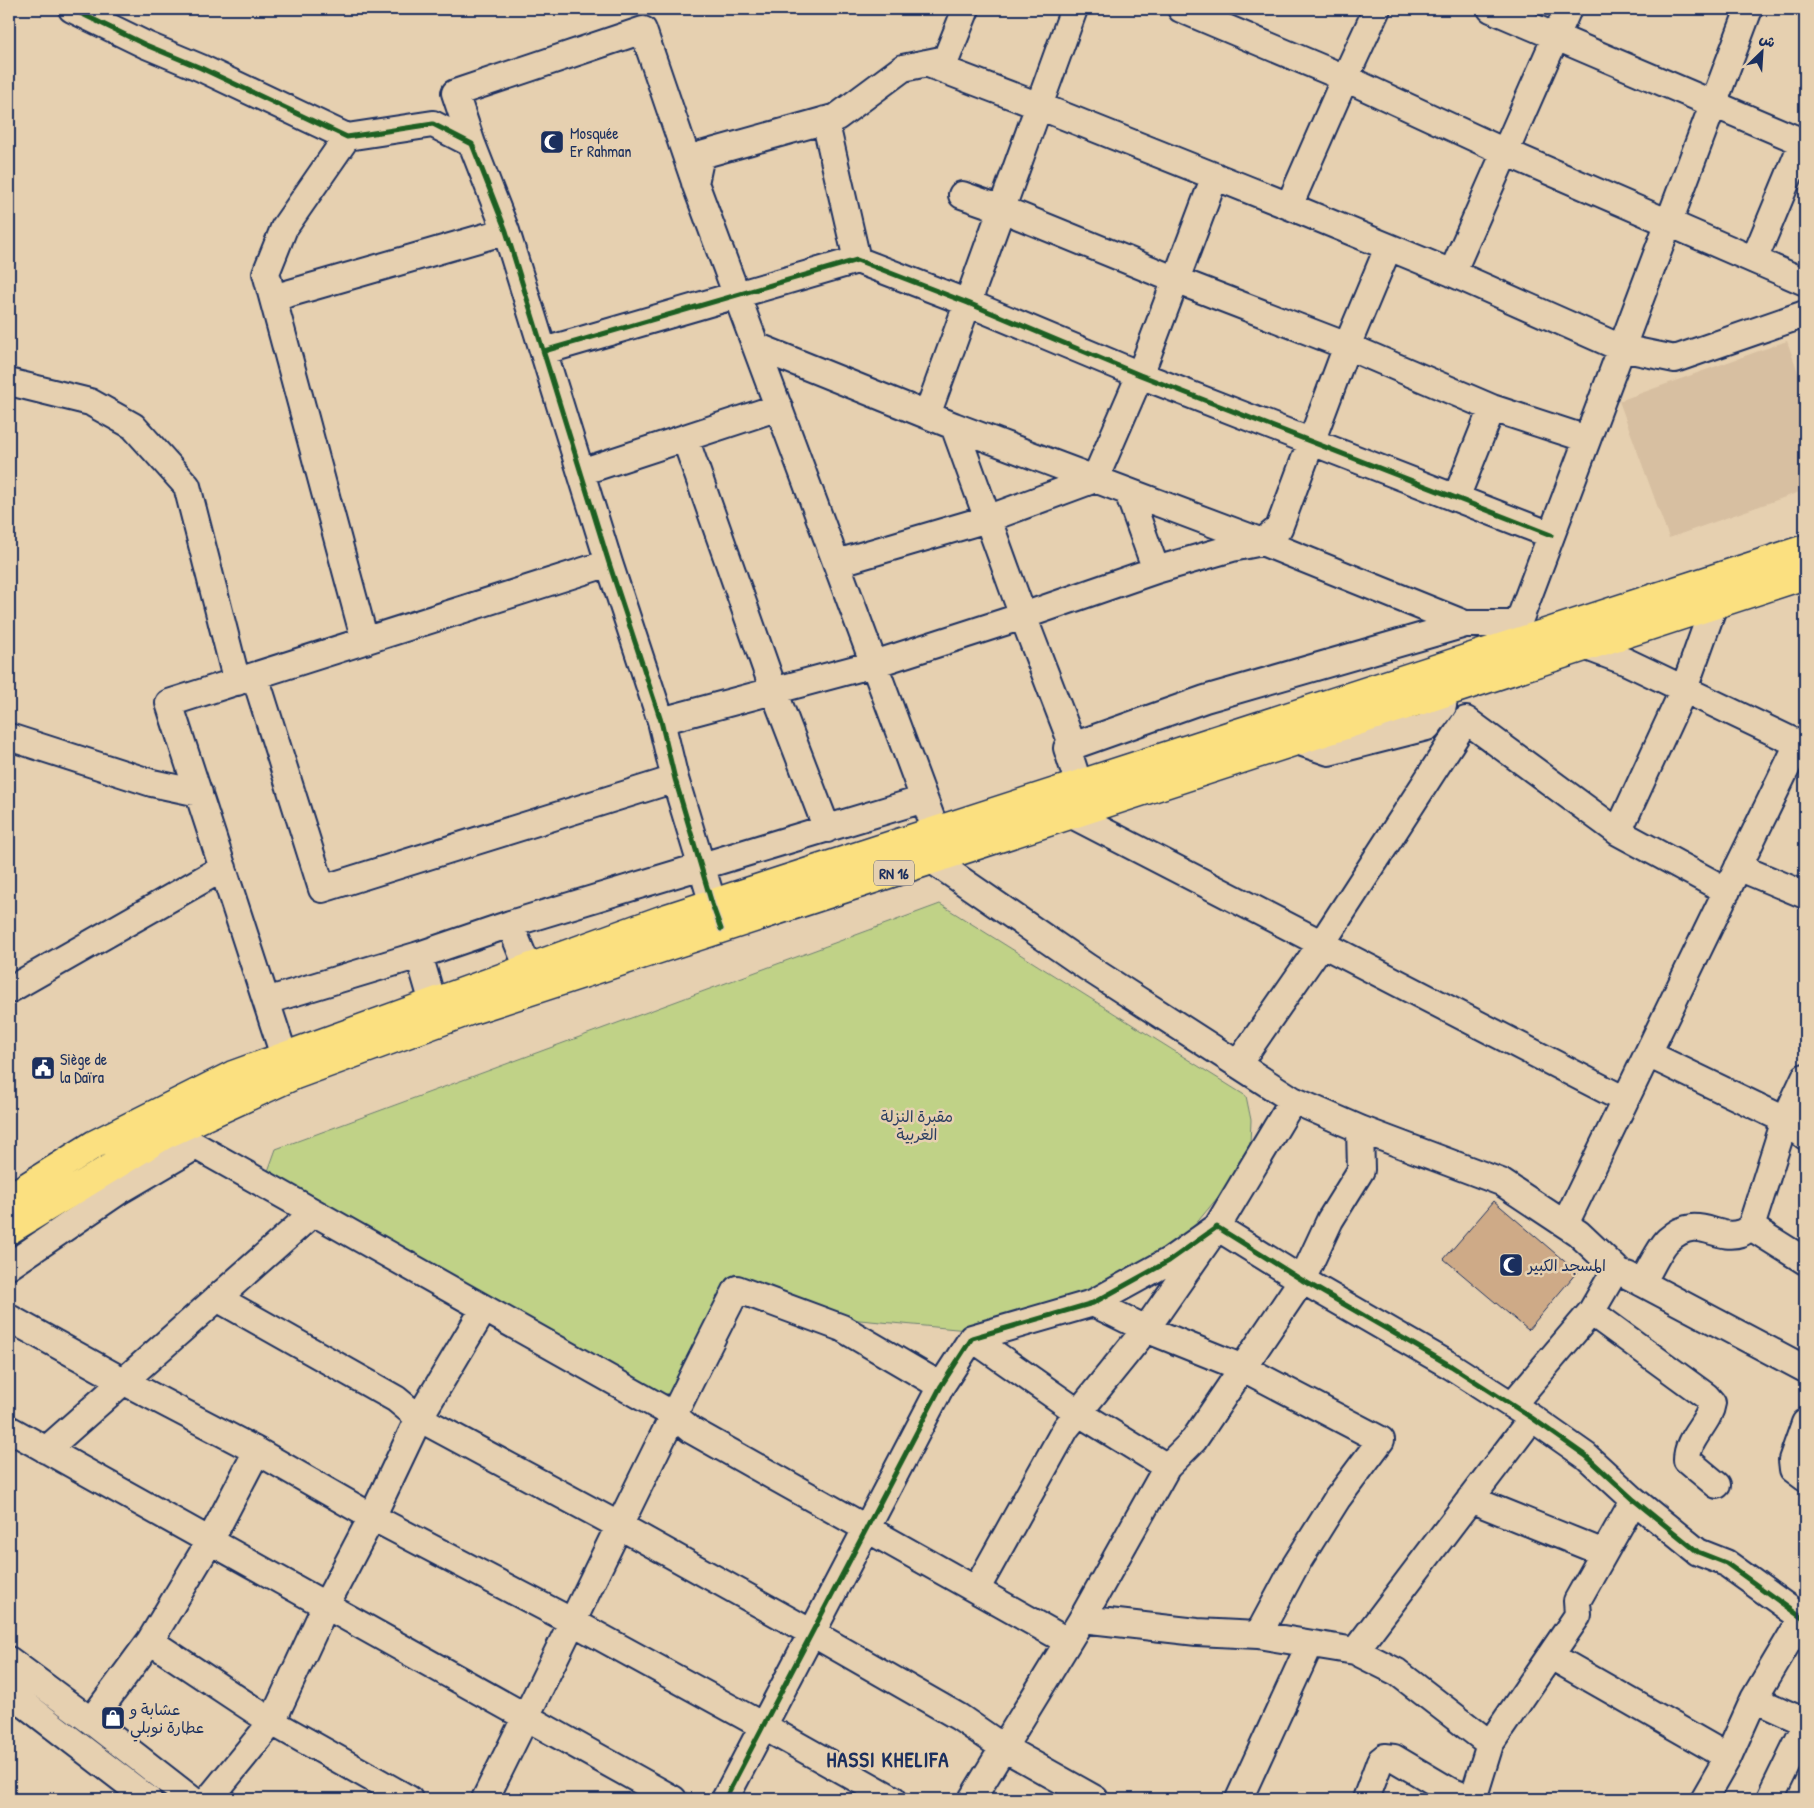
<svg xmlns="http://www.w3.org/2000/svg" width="1814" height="1808" viewBox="0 0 1814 1808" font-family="'Patrick Hand','Playpen Sans Arabic',sans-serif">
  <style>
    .built { fill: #d7bfa1 }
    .green { fill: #c0d287; stroke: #6e8072 }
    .building { fill: #ceaa87; stroke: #1b2f5e }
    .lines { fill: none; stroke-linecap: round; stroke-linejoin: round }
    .minor-casing { stroke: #1b2f5e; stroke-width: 30 }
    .major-casing { stroke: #1b2f5e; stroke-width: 31 }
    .minor { stroke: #e6d0b0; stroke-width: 26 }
    .major { stroke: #fbe080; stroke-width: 28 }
    .cycleway-casing { stroke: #e6d0b0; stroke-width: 8 }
    .cycleway { stroke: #1b5e20; stroke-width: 5 }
    .labels { text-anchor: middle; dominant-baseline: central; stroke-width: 5; stroke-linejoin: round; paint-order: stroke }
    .shield { fill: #e6d0b0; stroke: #585f77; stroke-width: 1 }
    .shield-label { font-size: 15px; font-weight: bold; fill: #1b2f5e }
    .poi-label { font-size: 16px; fill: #1b2f5e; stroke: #e6d0b0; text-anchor: start }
    .park-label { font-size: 16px; fill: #2c3f62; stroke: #e6d0b0 }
    .district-label { font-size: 21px; font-weight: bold; letter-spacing: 1px; fill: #1b2f5e; stroke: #e6d0b0 }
  </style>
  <rect width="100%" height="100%" fill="#e6d0b0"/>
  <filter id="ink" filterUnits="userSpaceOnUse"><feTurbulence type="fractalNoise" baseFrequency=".02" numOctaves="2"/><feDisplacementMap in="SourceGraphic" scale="10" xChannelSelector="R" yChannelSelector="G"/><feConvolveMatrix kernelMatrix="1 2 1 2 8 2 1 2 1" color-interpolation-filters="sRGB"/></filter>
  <g filter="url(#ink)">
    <path class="built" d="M1787 341 1805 392V490L1669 538 1619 401Z"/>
    <path class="green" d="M940 904 1246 1096 1251 1120 1250 1144 1223 1191 1194 1226 1156 1259 1096 1292 989 1332 838 1318 734 1274 674 1393 664 1394 267 1174 276 1149Z"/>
    <path class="building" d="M1494 1201 1577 1272 1528 1330 1444 1259Z"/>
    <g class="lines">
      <defs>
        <path id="minor" d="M72 9 146 45 201 68 347 137 433 124 472 144 506 231 609 563 661 721 675 779 719 924
          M1181 9 1345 78 1505 152 1805 282
          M1491 9 1805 143
          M926 63 1039 106 1289 206 1452 273 1621 348 1675 359 1805 314
          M825 120 857 260
          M347 137 284 228 266 273 365 641
          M472 144 455 93 643 30 695 182
          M962 195 1002 209 1176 280 1347 346 1492 408 1587 439
          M1289 206 1345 78 1377 9
          M1754 260 1805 137
          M1452 273 1568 9
          M273 298 506 231
          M756 346 954 426 1262 542 1465 624
          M544 351 857 260 968 303 1140 375 1551 535
          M9 382 90 402 133 426 187 486 237 682
          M927 415 1074 9
          M954 426 1023 616 1073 746
          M685 438 774 691 827 829
          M581 472 779 407
          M1128 492 1156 570
          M1456 498 1492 408
          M837 563 987 519 1095 479 1140 375 1215 176
          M1510 645 1749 9
          M1587 647 1627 662 1805 747
          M255 676 322 889 675 779
          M661 721 874 664 1023 616 1156 570 1232 548 1262 542 1279 528 1347 346 1388 248
          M9 737 152 783 199 793
          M1297 741 1329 752 1427 727 1443 706 1444 693
          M1079 785 1067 748 1205 699 1465 624H1518
          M1072 815 1625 1100
          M936 831 695 183 701 155 837 117 903 68 946 59 966 9
          M1618 832 1684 689 1714 605
          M932 860 1087 967 1293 1100 1360 1129 1501 1182 1578 1233 1616 1269 1591 1312 1512 1405
          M1738 867 1805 895
          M510 924 528 968
          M419 955 433 1003
          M9 990 223 868
          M266 1001 419 955 510 924 924 799
          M1648 1054 1785 1120 1805 1136
          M284 1056 169 703 609 563
          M1238 1064 1322 943 1466 720 1618 832 1727 891
          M164 1135 196 1146 672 1414 691 1430 1067 1641
          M1565 1224 1798 744
          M1751 1227 1805 1261
          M9 1266 119 1191 196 1146
          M1627 1275 1805 1369
          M1642 1283C1648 1273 1660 1247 1668 1240 1699 1212 1715 1242 1741 1233 1744 1232 1748 1229 1751 1227L1785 1120 1805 1077
          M217 1298 396 1399 419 1418 618 1525 812 1633 959 1717 1004 1748 1095 1799
          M1093 1303 1146 1329 1243 1368 1381 1440 1337 1499 1295 1566 1258 1635
          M1591 1312 1706 1396 1712 1403C1709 1424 1687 1437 1687 1460L1717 1485
          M9 1318 123 1381 257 1451 372 1517 573 1622 763 1726 893 1799
          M972 1338 1079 1413 1167 1467
          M1805 1423 1792 1460 1793 1469 1805 1478
          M9 1429 673 1799
          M46 1450 313 1213
          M1470 1499 1604 1553
          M976 1590 1066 1428 1146 1329 1217 1227 1293 1100
          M1082 1619 1197 1632 1258 1635 1355 1651 1397 1672 1490 1744
          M150 1641 272 1722 409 1799
          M1355 1651 1532 1418
          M1551 1656 1728 1757
          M9 1660 91 1721 191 1799
          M9 1692 148 1799
          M1754 1699 1805 1722
          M91 1721 150 1641 210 1541 257 1451
          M209 1799 272 1722 326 1605 372 1517 419 1418 484 1309
          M485 1799C570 1630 650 1458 737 1289L842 1328 941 1386
          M725 1799 941 1386 972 1338 1093 1303 1169 1261 1217 1227 1302 1280 1451 1366 1532 1418 1586 1456 1634 1500 1698 1552 1726 1563 1805 1620
          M972 1799 1082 1619 1167 1467 1194 1440 1302 1280 1330 1220 1361 1170 1360 1129
          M1239 1799 1310 1644
          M1366 1799 1380 1761 1385 1757 1394 1758 1448 1790 1471 1799
          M1473 1799 1490 1744 1578 1615 1577 1601 1634 1500
          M1704 1799 1728 1757 1754 1699 1802 1618
          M1770 1799 1805 1727"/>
        <path id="major" d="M9 1198 95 1144 233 1075 667 918 1805 549
          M9 1230 164 1135 295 1075 469 1011 1805 575"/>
      </defs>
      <use href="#minor" class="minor-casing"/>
      <use href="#major" class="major-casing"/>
      <use href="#minor" class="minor"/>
      <use href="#major" class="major"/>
      <defs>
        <path id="cycleway" d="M72 9 146 45 201 68 347 137 433 124 472 144 506 231 609 563 661 721 675 779 712 904 721 929
          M544 351 857 260 968 303 1140 375 1551 535
          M725 1799 941 1386 972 1338 1093 1303 1169 1261 1217 1227 1302 1280 1451 1366 1532 1418 1586 1456 1634 1500 1698 1552 1726 1563 1805 1620"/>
      </defs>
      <use href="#cycleway" class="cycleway-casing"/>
      <use href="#cycleway" class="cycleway"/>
    </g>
  </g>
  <defs>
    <symbol id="mosque-square" viewBox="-11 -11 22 22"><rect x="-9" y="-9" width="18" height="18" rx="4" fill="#1b2f5e" stroke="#e6d0b0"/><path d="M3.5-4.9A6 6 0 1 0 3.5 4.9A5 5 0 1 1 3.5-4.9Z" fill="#fff"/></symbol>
    <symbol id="civic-square" viewBox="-11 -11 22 22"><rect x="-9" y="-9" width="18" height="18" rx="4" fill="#1b2f5e" stroke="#e6d0b0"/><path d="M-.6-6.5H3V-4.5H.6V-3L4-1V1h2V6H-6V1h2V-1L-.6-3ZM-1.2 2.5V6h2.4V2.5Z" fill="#fff"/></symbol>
    <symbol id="shop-square" viewBox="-11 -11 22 22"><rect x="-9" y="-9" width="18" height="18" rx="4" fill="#1b2f5e" stroke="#e6d0b0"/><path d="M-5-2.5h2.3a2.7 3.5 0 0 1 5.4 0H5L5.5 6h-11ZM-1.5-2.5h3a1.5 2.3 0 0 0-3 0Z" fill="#fff"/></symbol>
  </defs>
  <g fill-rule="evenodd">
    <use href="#mosque-square" x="538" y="128" width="28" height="28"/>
    <use href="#civic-square" x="29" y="1054" width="28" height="28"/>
    <use href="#mosque-square" x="1497" y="1251" width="28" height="28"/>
    <use href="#shop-square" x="99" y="1704" width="28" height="28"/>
  </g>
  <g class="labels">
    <rect class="shield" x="874" y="860.5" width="40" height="25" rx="4"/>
    <g class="shield-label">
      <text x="894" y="873">RN 16</text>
    </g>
    <g class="poi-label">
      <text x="570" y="133">Mosquée<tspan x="570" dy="18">Er Rahman</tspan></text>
      <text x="60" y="1059">Siège de<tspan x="60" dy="18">la Daïra</tspan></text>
      <text x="1528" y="1265">المسجد الكبير</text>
      <text x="130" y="1709">عشابة و<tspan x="130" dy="18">عطارة نوبلي</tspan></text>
    </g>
    <g class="park-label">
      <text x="917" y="1116">مقبرة النزلة<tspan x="917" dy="18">الغربية</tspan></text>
    </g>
    <g class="district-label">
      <text x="888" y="1759">HASSI KHELIFA</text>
    </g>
  </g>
  <rect width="1814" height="1808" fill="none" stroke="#e6d0b0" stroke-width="30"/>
  <rect x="15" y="15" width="1784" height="1778" fill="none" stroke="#1b2f5e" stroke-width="2" filter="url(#ink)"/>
  <g transform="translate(1762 52) rotate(25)" stroke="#e6d0b0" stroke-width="4" paint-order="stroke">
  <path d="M0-4L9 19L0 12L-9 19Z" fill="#1b2f5e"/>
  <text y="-8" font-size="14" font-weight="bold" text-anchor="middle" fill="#1b2f5e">ش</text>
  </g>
</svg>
